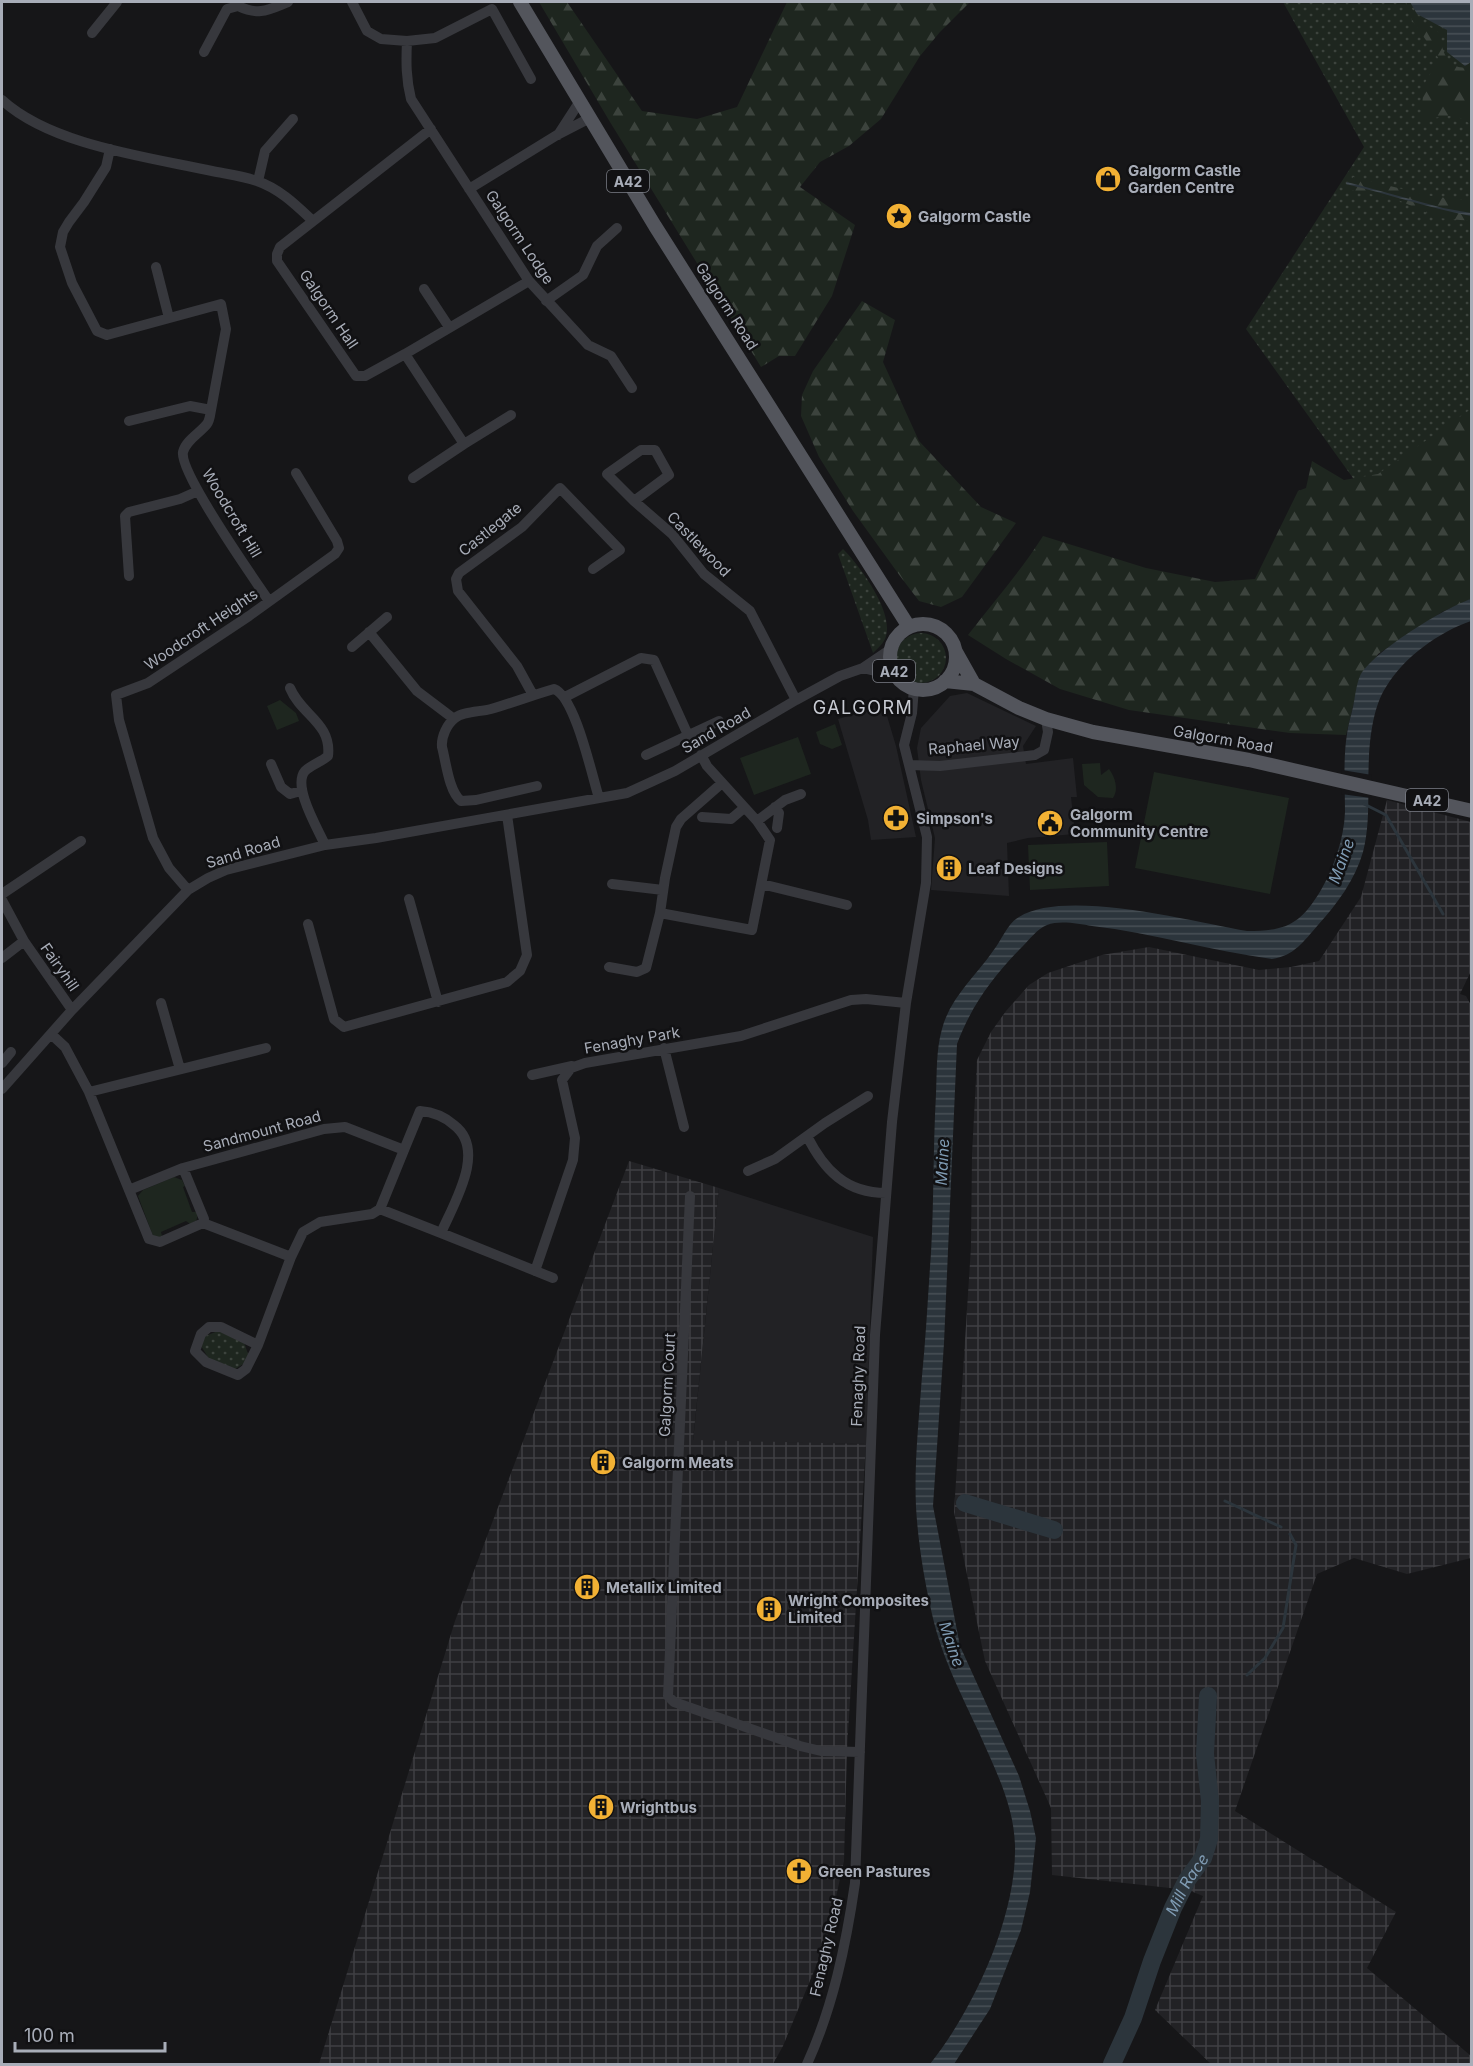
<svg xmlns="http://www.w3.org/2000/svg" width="1473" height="2066" viewBox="0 0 1473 2066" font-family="Inter,sans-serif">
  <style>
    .built { fill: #222225 }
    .industrial { fill: url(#industrial-grid) }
    .grass { fill: url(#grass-dots) }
    .forest { fill: url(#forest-firs) }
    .green { fill: #1e261f }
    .water { fill: url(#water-rules) }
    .pier { fill: #161618 }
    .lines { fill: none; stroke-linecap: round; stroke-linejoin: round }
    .stream { stroke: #2c353c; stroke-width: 3 }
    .river { stroke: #2c353c; stroke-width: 18 }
    .minor { stroke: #37383d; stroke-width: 10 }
    .major { stroke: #53555c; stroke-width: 14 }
    .labels { text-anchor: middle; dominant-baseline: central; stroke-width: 5; stroke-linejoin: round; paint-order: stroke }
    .shield { fill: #111113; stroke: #7b7e86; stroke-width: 1.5 }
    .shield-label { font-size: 14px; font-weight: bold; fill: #a8adb8 }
    .poi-label { font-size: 15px; font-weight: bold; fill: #a8adb8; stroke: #111113; text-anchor: start }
    .street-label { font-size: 15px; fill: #a8adb8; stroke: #111113 }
    .water-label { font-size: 16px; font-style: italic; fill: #7f9bb3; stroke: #111113 }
    .quarter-label { font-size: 18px; letter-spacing: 1.5px; fill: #c9ccd4; stroke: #111113 }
  </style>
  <defs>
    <pattern id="industrial-grid" width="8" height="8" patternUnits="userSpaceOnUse" patternTransform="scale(1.5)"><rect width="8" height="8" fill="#222225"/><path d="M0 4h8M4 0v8" fill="none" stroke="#3f3f43"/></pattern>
    <pattern id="grass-dots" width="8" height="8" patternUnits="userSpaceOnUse" patternTransform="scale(1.5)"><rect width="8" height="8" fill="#1e261f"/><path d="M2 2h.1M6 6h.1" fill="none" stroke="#3c433d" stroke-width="1.8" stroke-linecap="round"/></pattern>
    <pattern id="forest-firs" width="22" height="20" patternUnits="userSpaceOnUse" patternTransform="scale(1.5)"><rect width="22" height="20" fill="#1e261f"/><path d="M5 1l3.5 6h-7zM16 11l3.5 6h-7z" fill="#3c433d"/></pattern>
    <pattern id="water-rules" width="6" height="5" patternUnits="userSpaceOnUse" patternTransform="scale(1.5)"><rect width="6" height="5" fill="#2c353c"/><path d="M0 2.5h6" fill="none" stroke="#485056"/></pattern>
  </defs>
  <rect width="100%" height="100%" fill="#161618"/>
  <path class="built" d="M967 693 1036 726 1023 746 1026 764 1073 758 1077 797H1071L1075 834 1028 838 1007 843 1009 896 931 890 935 838 921 780 917 748 921 728 950 696Z
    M884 706 896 746 916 837 871 840 868 820 838 719Z
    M719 1188 873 1237 866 1444 693 1441Z"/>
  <path class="industrial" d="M1387 800 1471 822V971L1460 994 1466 996 1472 1007 1471 1558 1407 1574 1354 1558 1317 1574 1235 1811 1396 1912 1367 1968 1471 2056V2064H1211L1155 2010 1203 1896 1188 1890 1052 1875 1051 1808 985 1661 954 1512 971 1247 972 1154 977 1060 991 1032 1006 1011 1029 985 1048 973 1102 955 1149 947 1259 970 1291 967 1319 961 1361 897Z
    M629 1161 719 1188 693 1440 866 1444 847 1749 844 1861 826 1942 783 2046 773 2064H319L455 1621Z"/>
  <path class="grass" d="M1283 2H1471V415L1363 492 1246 329 1364 147Z
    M843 549C860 566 896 614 885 639 882 645 877 649 873 653L838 554Z
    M896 658a25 25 0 1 1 50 0a25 25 0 1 1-50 0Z
    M218 1331 244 1342 249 1357 247 1362 235 1369 209 1359 200 1344 203 1337Z"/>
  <path class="forest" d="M539 2H567L642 111 697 119 737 107 787 2H970L940 32 920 56 881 119 849 146 820 162 800 187 855 225 832 296 795 356H779L761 367 610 122Z
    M1406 2H1409C1414 17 1426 25 1440 33 1441 52 1449 72 1471 67V125C1456 111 1440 116 1422 122L1423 86 1439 59 1412 20Z
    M1353 177 1431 196 1471 201V221L1439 218 1398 200 1347 189Z
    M862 301 895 320 883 362 919 441 981 507 1016 523 962 597 941 607 919 601 900 576 853 511 819 457 801 416 802 395 813 371Z
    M1471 409V599L1442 612 1378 654 1356 694 1346 735 1290 733 1129 710 1060 689 1006 659 968 635C993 602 1021 571 1043 536L1146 568 1215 582 1255 579 1298 491 1306 488 1312 461 1344 480 1378 474Z"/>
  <path class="green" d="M280 700 296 713 299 721 277 730 267 706Z
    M835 724 842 745 832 749 820 744 816 732Z
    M798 737 811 774 754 795 740 758Z
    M1100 763 1101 775 1109 769C1115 777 1119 789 1113 798L1098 797 1084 785 1082 764Z
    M1154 772 1289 798 1270 894 1135 868Z
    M1107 842 1109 886 1030 890 1028 845Z
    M174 1177 182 1180 185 1186 183 1187 192 1212H196L198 1215 196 1221 190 1224 186 1221 161 1232 162 1236 158 1238 153 1236 138 1196 143 1190Z"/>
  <path class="water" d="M1410 2H1471V62L1465 66 1447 52V30L1417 14Z
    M1347 182 1443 208 1471 213V216C1429 208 1388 194 1346 184Z
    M1471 599V621C1439 632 1404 657 1386 687 1374 705 1370 735 1369 757 1367 789 1371 821 1363 852 1355 880 1337 904 1318 925 1304 941 1294 956 1272 959 1212 951 1153 933 1092 926 1079 924 1060 920 1047 925 1037 929 1030 939 1023 946 994 975 971 1006 957 1044L944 1343 933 1506 960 1646 1019 1776 1030 1811 1036 1838 1030 1892 1021 1930 990 2009 954 2064H930C974 2009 1017 1916 1015 1845 1014 1813 1002 1784 989 1755 969 1708 943 1664 932 1614 924 1579 918 1542 916 1507 914 1464 919 1419 922 1376 926 1336 928 1294 931 1253 934 1200 933 1147 936 1094 937 1073 936 1050 942 1029 950 998 975 977 993 951 1002 940 1007 924 1019 917 1065 888 1193 922 1247 931 1286 931 1300 925 1321 890 1334 867 1344 839 1345 812 1345 786 1343 759 1347 734 1348 725 1351 716 1353 707 1355 698 1356 685 1360 676 1372 652 1446 607 1471 599Z"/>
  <path class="pier" d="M1342 770 1372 775 1371 798 1341 794Z"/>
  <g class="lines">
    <path class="stream" d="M1364 804 1386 815 1443 914
      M1225 1501 1281 1527
      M1247 1675 1265 1658 1283 1628 1296 1545 1290 1534"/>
    <g class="river">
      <path d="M965 1503 1054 1530"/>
      <path id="s1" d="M1112 2064 1133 2018 1152 1961 1173 1908 1187 1880 1203 1858 1209 1839 1210 1801 1205 1754 1208 1696"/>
    </g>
    <path class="minor" d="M352 2 367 31 381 39 407 41 435 38 492 9 531 79
      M92 33 117 2
      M407 41C406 62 406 79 411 99L529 281 588 345 611 356 632 388
      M204 52 227 9 238 6C259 16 268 10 288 2
      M2 100C51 145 147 157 212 171 227 174 243 176 257 181 280 189 296 205 313 221
      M431 129 280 247 277 254V261L356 376H365L405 354 529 281
      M558 135 580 101
      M110 149 106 167 84 202 69 222 63 232 60 247 72 283 97 331 107 335 221 304 226 329 211 410C210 415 210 420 207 424 200 433 186 440 183 452 179 472 254 579 269 601
      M258 181 265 151 293 119
      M469 189 557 135 590 118
      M156 267 169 318
      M424 289 449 327
      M546 301 583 275 597 246 617 228
      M405 354 464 444 413 478
      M129 421 190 406 211 410
      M464 444 511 415
      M634 501 669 475 655 450H641L607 474 634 501 672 534 704 574 750 611 796 700
      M129 576 125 516 129 512 180 499 198 491
      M369 632 417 691 454 719
      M352 647 387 617
      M863 668 898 677
      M290 688C301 715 332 723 328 756 321 762 311 765 305 771 292 786 318 829 325 845
      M533 695 517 666 458 591 456 579 459 573 522 527 560 488 620 550 593 569
      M565 697 641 658 654 660 688 735
      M646 755 719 721
      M271 764 281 787 290 794 301 791
      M909 765 940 766 1035 755 1044 750 1048 732 1046 719
      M537 786 476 800 461 801C449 792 446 762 442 747 441 737 447 724 455 718 464 711 480 712 491 709 512 703 533 695 554 689 575 696 592 776 599 798
      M775 807 779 813 777 828
      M702 817 731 819 744 808
      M757 821 785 800 801 794
      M612 884 663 890
      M762 884 847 905
      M188 890 169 868 153 838 119 720 116 695 148 683 249 616 335 554 339 548 337 541 296 473
      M2 894 81 841
      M409 899 438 1002
      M2 900 24 941 72 1010
      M660 913 752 930 770 840 757 821 707 766 701 755
      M308 924 334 1019 344 1027 507 982 520 971 527 955 507 815
      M2 958 24 941
      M609 967 637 972 646 968 660 913 665 878 676 827 681 819 722 783
      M161 1003 180 1069
      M51 1034 65 1047 89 1092 149 1239 160 1242 203 1223 204 1219 183 1168
      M664 1048 684 1127
      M2 1063 11 1052
      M532 1075 572 1066
      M2 1089 72 1010 188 890 208 878 226 870 325 845 376 838 627 793 675 771 796 700 840 676 863 668 891 649
      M89 1092 266 1048
      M807 1136C824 1170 846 1193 886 1193
      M748 1171 775 1159 825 1123 868 1096
      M129 1190 183 1168 324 1129 345 1127 404 1150 420 1111C433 1112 444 1116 454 1125 487 1150 454 1203 441 1233L553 1278
      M690 1196 668 1696 674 1702 800 1746 821 1751 860 1752
      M380 1209 441 1233
      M203 1223 291 1257
      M535 1271 573 1160 575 1138 562 1080 571 1068 585 1063 741 1036 851 1000 866 999 906 1003
      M258 1345 246 1369 238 1375 206 1362 195 1351 201 1334 209 1327H221L258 1345 291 1257 303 1232 320 1222 372 1214 380 1209 404 1150
      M807 2064C833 2007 846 1945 855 1883L875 1335 892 1122 906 1003 926 883 927 837 904 745 912 713 914 688"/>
    <path class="major" d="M520 2 655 226 909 627
      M890 657a33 33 0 1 1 66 0a33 33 0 1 1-66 0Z
      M956 652 974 684
      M945 681 974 684 1019 708 1046 719 1093 732 1249 760 1472 811"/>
  </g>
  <defs>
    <symbol id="shop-disc" viewBox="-11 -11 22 22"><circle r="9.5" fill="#f2b134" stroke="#111113"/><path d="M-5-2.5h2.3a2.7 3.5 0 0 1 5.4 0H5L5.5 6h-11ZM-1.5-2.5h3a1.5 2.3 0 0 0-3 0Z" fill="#111"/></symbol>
    <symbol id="sight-disc" viewBox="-11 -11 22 22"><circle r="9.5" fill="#f2b134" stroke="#111113"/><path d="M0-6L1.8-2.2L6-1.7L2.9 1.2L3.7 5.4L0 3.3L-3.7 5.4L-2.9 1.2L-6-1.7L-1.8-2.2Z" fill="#111"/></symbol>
    <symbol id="pharmacy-disc" viewBox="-11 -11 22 22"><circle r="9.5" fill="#f2b134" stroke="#111113"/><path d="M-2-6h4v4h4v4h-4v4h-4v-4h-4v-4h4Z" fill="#111"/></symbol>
    <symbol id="civic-disc" viewBox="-11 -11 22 22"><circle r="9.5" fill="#f2b134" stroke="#111113"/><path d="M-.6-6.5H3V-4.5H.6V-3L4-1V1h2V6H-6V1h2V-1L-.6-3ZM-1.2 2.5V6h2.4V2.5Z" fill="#111"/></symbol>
    <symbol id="building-disc" viewBox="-11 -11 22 22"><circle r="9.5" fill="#f2b134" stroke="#111113"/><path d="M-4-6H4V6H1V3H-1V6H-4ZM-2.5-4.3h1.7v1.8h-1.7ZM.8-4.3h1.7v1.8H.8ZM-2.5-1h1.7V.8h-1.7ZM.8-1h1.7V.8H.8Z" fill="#111"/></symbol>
    <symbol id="church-disc" viewBox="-11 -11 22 22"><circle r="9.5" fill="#f2b134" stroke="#111113"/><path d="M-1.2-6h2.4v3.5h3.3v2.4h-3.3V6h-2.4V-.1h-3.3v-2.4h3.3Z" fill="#111"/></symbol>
  </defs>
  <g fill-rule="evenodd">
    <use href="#shop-disc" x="1093" y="164" width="30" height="30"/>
    <use href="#sight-disc" x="884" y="201" width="30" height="30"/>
    <use href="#pharmacy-disc" x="881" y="803" width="30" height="30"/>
    <use href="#civic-disc" x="1035" y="808" width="30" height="30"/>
    <use href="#building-disc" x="934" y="853" width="30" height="30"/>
    <use href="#building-disc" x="588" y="1447" width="30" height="30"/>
    <use href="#building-disc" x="572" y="1572" width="30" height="30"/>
    <use href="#building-disc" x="754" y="1594" width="30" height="30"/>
    <use href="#building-disc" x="586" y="1792" width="30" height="30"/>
    <use href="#church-disc" x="784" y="1856" width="30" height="30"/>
  </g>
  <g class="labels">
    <g class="shield">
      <rect x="607" y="170" width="42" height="22" rx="4.5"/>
      <rect x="873" y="660" width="42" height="22" rx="4.5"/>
      <rect x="1406" y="789" width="42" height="22" rx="4.5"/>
    </g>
    <g class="shield-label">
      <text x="628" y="181">A42</text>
      <text x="894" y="671">A42</text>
      <text x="1427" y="800">A42</text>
    </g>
    <g class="poi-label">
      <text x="1128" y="170">Galgorm Castle<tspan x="1128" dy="17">Garden Centre</tspan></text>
      <text x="918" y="216">Galgorm Castle</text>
      <text x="1070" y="814">Galgorm<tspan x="1070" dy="17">Community Centre</tspan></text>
      <text x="916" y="818">Simpson's</text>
      <text x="968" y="868">Leaf Designs</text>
      <text x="622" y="1462">Galgorm Meats</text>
      <text x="606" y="1587">Metallix Limited</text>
      <text x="788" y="1600">Wright Composites<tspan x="788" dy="17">Limited</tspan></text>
      <text x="620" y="1807">Wrightbus</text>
      <text x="818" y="1871">Green Pastures</text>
    </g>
    <g class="street-label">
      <text transform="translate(520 237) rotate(56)">Galgorm Lodge</text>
      <text transform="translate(727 306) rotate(57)">Galgorm Road</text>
      <text transform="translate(329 309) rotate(56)">Galgorm Hall</text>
      <text transform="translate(232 513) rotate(59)">Woodcroft Hill</text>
      <text transform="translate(490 529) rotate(-39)">Castlegate</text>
      <text transform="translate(699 544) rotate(46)">Castlewood</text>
      <text transform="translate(201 629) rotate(-34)">Woodcroft Heights</text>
      <text transform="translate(716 730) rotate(-30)">Sand Road</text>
      <text transform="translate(1223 739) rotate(10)">Galgorm Road</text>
      <text transform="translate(974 745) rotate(-5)">Raphael Way</text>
      <text transform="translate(243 852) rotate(-17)">Sand Road</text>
      <text transform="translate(60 967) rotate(55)">Fairyhill</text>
      <text transform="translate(632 1040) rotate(-10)">Fenaghy Park</text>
      <text transform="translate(262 1131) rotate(-15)">Sandmount Road</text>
      <text transform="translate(858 1376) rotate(-88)">Fenaghy Road</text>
      <text transform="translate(667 1385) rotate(-87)">Galgorm Court</text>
      <text transform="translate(826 1947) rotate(-77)">Fenaghy Road</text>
    </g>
    <g class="water-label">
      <text transform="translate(1341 861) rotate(-70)">Maine</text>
      <text transform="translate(942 1162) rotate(-87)">Maine</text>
      <text transform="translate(952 1644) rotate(71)">Maine</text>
      <text stroke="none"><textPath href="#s1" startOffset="195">Mill Race</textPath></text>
    </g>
    <g class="quarter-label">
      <text x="863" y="707">GALGORM</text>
    </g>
  </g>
  <rect width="1473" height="2066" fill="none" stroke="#a8adb8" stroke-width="6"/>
  <path d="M15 2042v9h150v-9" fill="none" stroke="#a8adb8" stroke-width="3"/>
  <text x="24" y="2042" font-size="18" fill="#a8adb8" stroke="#111113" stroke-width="4.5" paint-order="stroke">100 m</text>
</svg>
